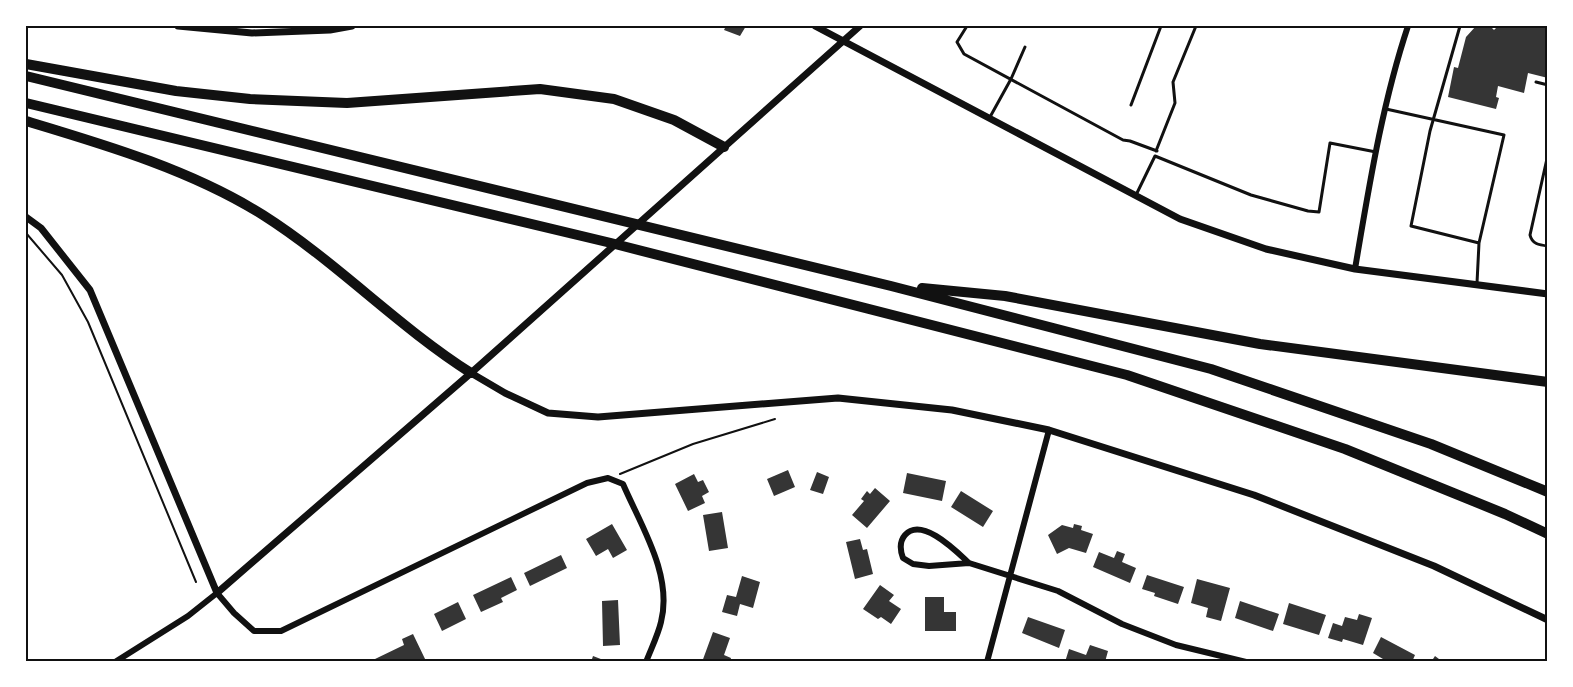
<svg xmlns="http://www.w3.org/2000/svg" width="1573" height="687" viewBox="0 0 1573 687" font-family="'PT Sans',sans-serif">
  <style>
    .building { fill: #353535 }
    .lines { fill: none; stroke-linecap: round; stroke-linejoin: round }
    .path { stroke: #111; stroke-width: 2 }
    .service { stroke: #111; stroke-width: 3 }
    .minor { stroke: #111; stroke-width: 6 }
    .tertiary { stroke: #111; stroke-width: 7 }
    .motorway { stroke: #111; stroke-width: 10 }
    .neatline { fill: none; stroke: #111; stroke-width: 2 }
  </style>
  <rect width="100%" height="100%" fill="#fff"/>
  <path class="building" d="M726 26H746L740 36 724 30Z
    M1476 26H1490L1494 30 1498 26H1548V78L1528 73 1524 93 1498 86 1496 97 1499 98 1496 109 1448 97 1454 67 1458 68 1466 37Z
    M788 470 795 487 774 496 767 479Z
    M817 472 829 477 823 494 810 490Z
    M907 473 946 481 942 501 903 493Z
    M694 474 698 482 703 480 709 492 702 496 705 503 688 511 675 484Z
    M875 488 890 501 867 528 852 515 864 501 861 499 867 491 870 494Z
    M961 491 993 511 983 527 951 507Z
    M722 512 728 548 709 551 703 515Z
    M612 524 627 550 613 558 608 549 596 556 586 539Z
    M1074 524 1082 526 1081 530 1093 534 1086 553 1069 548 1057 554 1048 535 1062 525 1073 528Z
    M860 539 863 550 867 549 873 574 855 579 846 542Z
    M1117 551 1125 554 1122 562 1136 568 1130 583 1093 567 1099 552 1114 558Z
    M561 555 567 568 530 586 524 573Z
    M1147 575 1184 587 1178 604 1154 596 1155 593 1142 589Z
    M742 576 760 582 753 608 740 604 737 616 722 612 727 595 736 597Z
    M511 577 517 590 501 598 503 602 481 612 473 595Z
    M1197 579 1230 588 1221 621 1206 617 1208 608 1191 603Z
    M880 585 894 595 889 601 901 609 891 624 881 617 878 619 863 609Z
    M925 597H944V612H956V631H925Z
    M618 600 620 645 603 646 602 601Z
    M1240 601 1279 614 1273 631 1235 618Z
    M458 602 466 619 442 631 434 614Z
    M1289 603 1326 615 1319 635 1283 624Z
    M1359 614 1372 618 1363 645 1343 639 1342 642 1328 638 1333 623 1342 626 1345 617 1357 620Z
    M1028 617 1065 630 1059 648 1022 633Z
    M713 632 730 638 724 655 731 658 730 662H702Z
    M413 634 426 661 376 662 375 659 404 645 402 639Z
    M1381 637 1415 655 1412 662H1388L1373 653Z
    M1090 645 1108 651 1105 662H1065L1069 649 1086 655Z
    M593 656 606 661V662H591Z
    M1435 656 1443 662H1431Z"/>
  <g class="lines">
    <path class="path" d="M26 233 62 275 88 322 196 582
      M620 474 693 444 775 419"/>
    <path class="service" d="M967 26 957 42 964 54 1123 140 1130 141 1157 151
      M1460 26 1430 131 1411 226 1479 243
      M1536 82 1548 85
      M1131 105 1161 26
      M1386 109 1504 135 1479 243 1477 283
      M990 117 1011 79 1025 47
      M1156 151 1175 103 1173 82 1196 26
      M1548 154 1530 235C1532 244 1539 245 1548 246
      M1136 195 1155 156 1251 195 1308 211 1319 212 1330 143 1376 152"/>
    <path class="minor" d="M1355 269C1369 187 1382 104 1408 26
      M969 563C957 552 922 516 905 535 899 542 900 550 903 558L913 564 929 566 969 563 1058 591 1122 624 1176 645 1246 662
      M115 662 188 616 217 593 234 613 254 631H281L587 483 608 478 623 484C641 526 673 575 661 622 658 635 651 649 646 662
      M987 662 1049 430"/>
    <path class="tertiary" d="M178 26 252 33 330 30 352 26
      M815 26 1180 219 1266 249 1355 269 1548 294
      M26 217 41 228 90 290 217 593 471 373 860 26
      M471 373 505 393 548 413 598 417 838 398 952 410 1049 430 1254 495 1434 566 1548 620"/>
    <path class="motorway" d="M26 64 176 91 250 99 347 103 540 89 614 99 674 120 724 147
      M26 76 891 286 1211 369 1431 444 1548 492
      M26 103 611 243 1127 375 1345 449 1505 514 1548 534
      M26 121C106 145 191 170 263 215 337 262 397 326 471 373
      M922 288 1005 296 1260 344 1548 382"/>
  </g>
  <rect width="1573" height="687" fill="none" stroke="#ffffff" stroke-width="54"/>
  <rect x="27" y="27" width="1519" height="633" class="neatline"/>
</svg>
